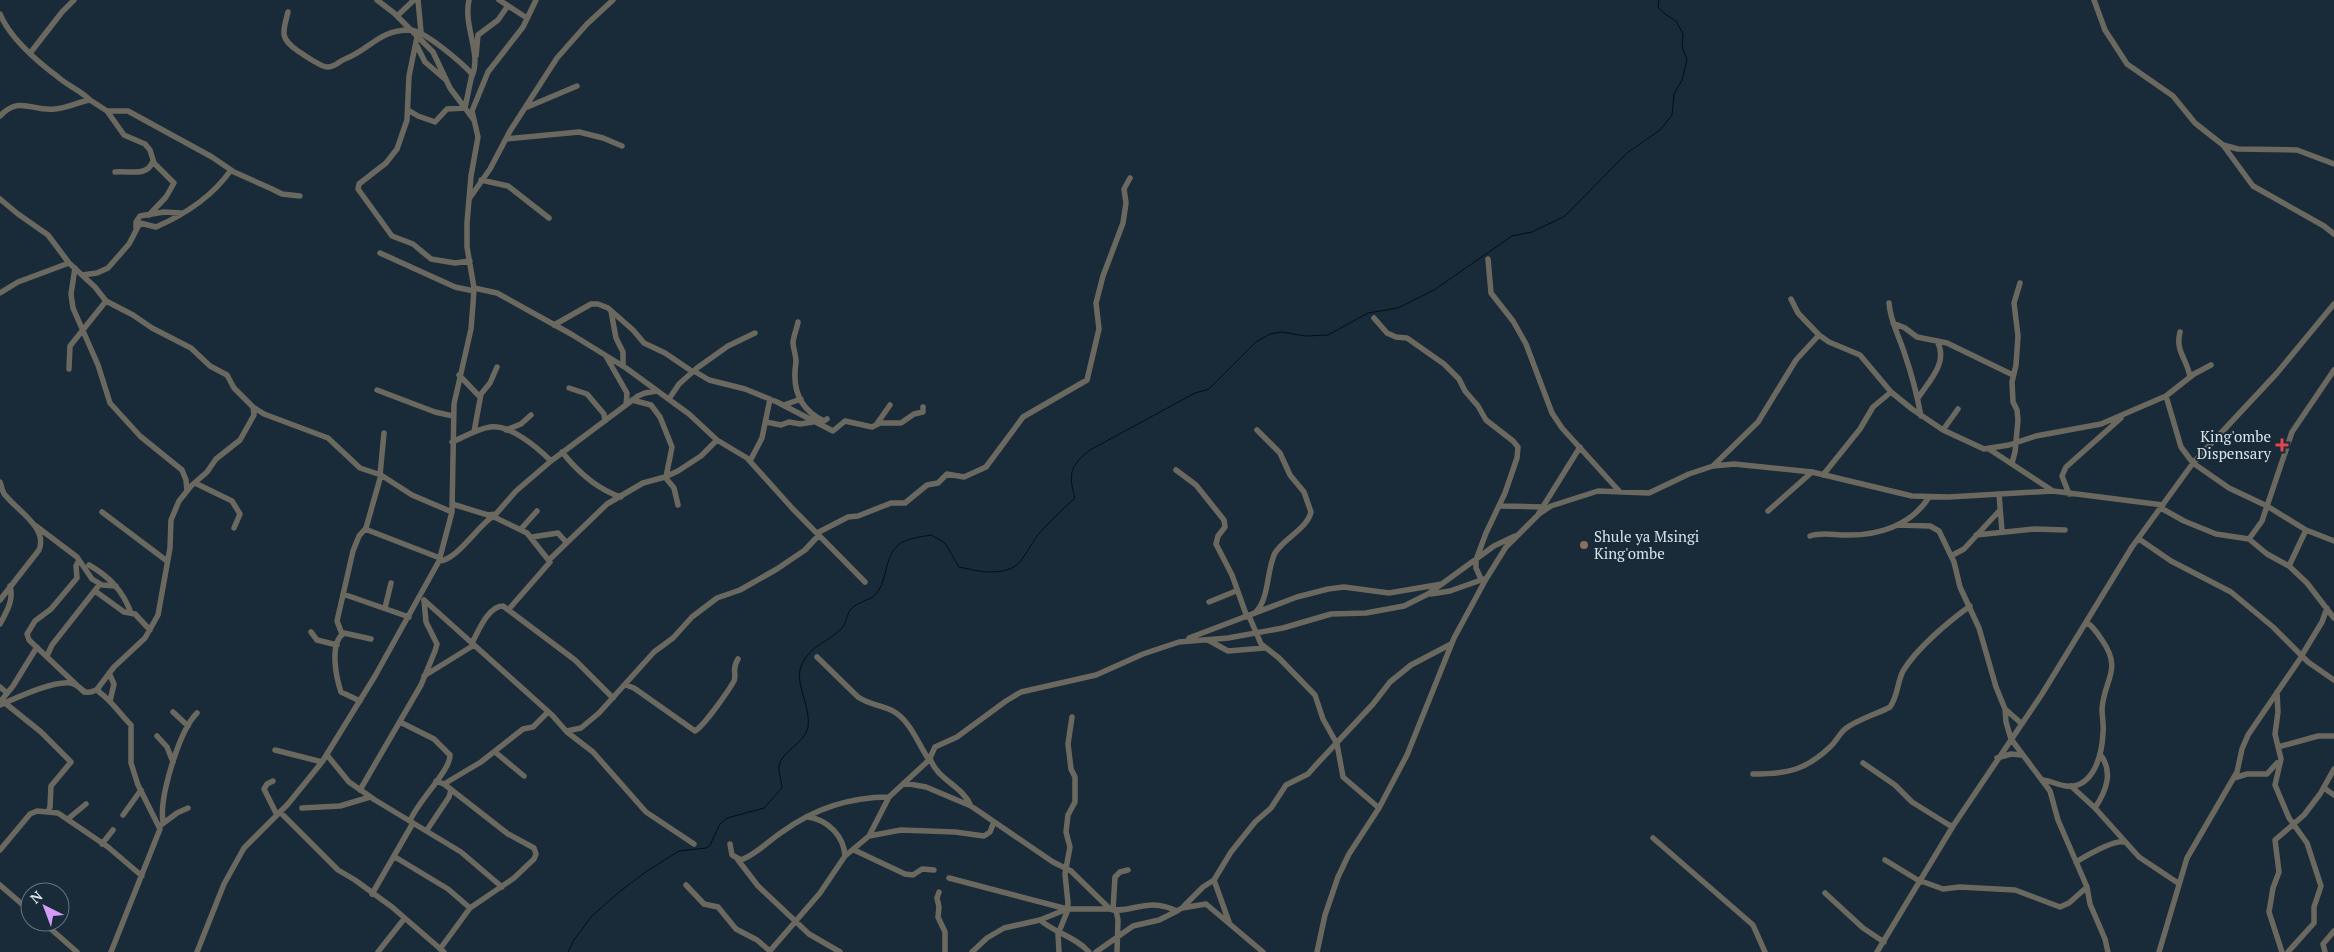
<svg xmlns="http://www.w3.org/2000/svg" width="2334" height="952" viewBox="0 0 2334 952" font-family="'PT Serif',serif">
  <style>
    .lines { fill: none; stroke-linecap: round; stroke-linejoin: round }
    .stream { stroke: #001115; stroke-width: 1 }
    .minor { stroke: #6b695f; stroke-width: 5.5 }
    .health-dot { fill: #e0444e; stroke: #192a38; stroke-width: 2 }
    .education-dot { fill: #8d6e63; stroke: #192a38; stroke-width: 2 }
    .labels { text-anchor: middle; dominant-baseline: central; stroke-width: 4; stroke-linejoin: round; paint-order: stroke }
    .poi-label { font-size: 15px; fill: #d8e3ec; stroke: #192a38; text-anchor: end }
  </style>
  <rect width="100%" height="100%" fill="#192a38"/>
  <g class="lines">
    <path class="stream" d="M568 952 574 940 591 917 618 893 647 871 679 851 706 848 710 845 720 824 727 818 764 808 782 788C782 782 778 772 779 766 781 751 805 744 808 727 811 705 793 682 802 664 810 646 828 642 841 629 847 624 846 615 851 609 858 602 867 601 874 596 888 584 883 558 898 545 906 538 922 537 931 535L945 543 959 567C977 571 1002 577 1018 564 1021 562 1033 542 1037 536 1049 522 1062 510 1075 498 1068 474 1070 466 1090 450L1195 393 1209 389 1256 342 1270 334 1282 332 1305 336 1328 335 1368 313 1398 308 1434 290 1512 236 1532 232 1565 216 1627 153 1660 130 1672 115 1674 94 1682 80 1687 60 1682 46 1683 34 1676 21 1665 14 1658 7 1659 0"/>
    <path class="minor" d="M377 0 394 13 433 52 450 88 465 108
      M418 0 421 32
      M469 0C463 27 482 54 472 76
      M499 0 527 18
      M2094 0 2105 30 2127 64 2173 96 2195 123 2223 145 2253 186 2324 226 2334 234
      M288 12C283 32 279 38 298 51 304 55 322 68 328 67 335 67 339 61 345 59 371 49 378 30 410 30 424 30 462 63 472 74L465 108 473 119
      M0 14C10 38 38 62 58 77 68 86 80 90 90 100
      M397 16 414 0
      M417 37 409 76 407 120 397 149 386 163 359 184 358 189 392 236 413 244 431 259 455 263 470 261
      M417 46 425 62 446 80
      M31 52 62 12 74 0
      M476 56 478 35 498 20 507 7
      M525 108 577 86
      M408 110 418 116 435 122 447 109 465 108
      M107 111 124 135 145 144 150 150 154 163 174 183 166 197 149 215
      M0 116C20 95 32 112 55 109 67 108 78 102 90 100L107 111H128L212 157 234 172 272 189 282 194 300 196
      M506 139 579 132 603 138 622 146
      M2223 145 2238 149 2297 150 2334 164
      M115 172C128 170 147 178 153 161
      M481 180 508 186 549 218
      M0 199 18 214 48 235 69 263 95 287 106 301 133 315 152 328 191 348 210 366 227 375 234 388 253 407 254 415 240 440 216 459 207 472 191 486 179 501 171 520 170 548 158 615 145 638 114 667 98 688 99 692C112 701 120 714 131 725V763L138 785 160 829 111 952
      M469 199 490 169 510 131 557 58 587 24 613 0
      M136 228V222L140 216 164 212 181 213
      M380 253 455 287 474 291
      M1488 259 1491 293 1513 321 1526 344 1552 413 1562 428 1620 492
      M75 268 71 294 73 308 98 365 110 403 140 436 182 470 186 480 187 491
      M82 275 97 273 108 268 129 244 140 223 156 227C186 214 212 197 231 170
      M474 288 497 293 571 334 626 368 689 414 717 440 747 458 792 508 865 582
      M0 293 18 282 69 263
      M1791 299 1798 313 1819 335 1829 342 1860 355 1891 392 1912 409 1943 430 1984 449 2009 445 2036 436 2101 424 2166 396 2194 374 2211 365
      M1889 303C1890 321 1900 338 1905 355 1912 375 1917 395 1921 416
      M611 311 616 338 623 352V366
      M1374 318 1387 333 1396 337 1407 338 1444 364 1459 379 1465 391 1478 406 1486 420 1513 441 1518 447 1517 458 1505 493 1486 533 1476 560V568L1481 579
      M798 322C797 328 794 335 793 342 793 348 796 355 796 362 792 387 798 409 824 421L827 419
      M1893 323 1905 328 1917 337 1947 343 2013 375
      M554 325 591 304H598L608 308 633 330 644 343 665 353 693 372
      M2180 332C2175 352 2187 358 2190 377
      M607 358 627 393 626 405
      M69 369 70 346 106 301
      M694 371 709 380 745 389 777 402 833 431 845 421 872 427 880 423H901L914 414 923 412V407
      M459 375 480 397
      M569 388 587 394 604 414 605 421
      M377 390 435 412 453 416
      M2166 396 2181 447 2193 463 2229 488 2267 506 2306 530 2334 541
      M1918 398C1929 381 1949 362 1937 341
      M669 399 679 384 697 368 728 346 755 333
      M632 400 651 405 660 417 672 447 666 477
      M784 405 801 399
      M253 407 264 414 328 438 360 468 381 475 412 495 452 512
      M766 422 781 425 789 422 800 424 813 422
      M876 425 890 405
      M506 430 521 424 531 415
      M1943 430 1958 409
      M474 432 481 394 490 383 497 367
      M452 442C464 437 477 429 490 427 510 424 538 448 551 461
      M1989 449 2053 491
      M562 452C578 472 596 489 621 497
      M750 461 762 438 770 399
      M2012 463 2015 452 2018 420 2017 410 2013 402 2012 382 2016 365 2018 336 2014 303 2020 283
      M1713 466 1758 422 1796 360 1819 335
      M1176 470 1196 485 1224 520 1225 527 1218 536 1216 544 1232 575 1247 617
      M380 475 384 433
      M1823 475 1860 429 1873 407 1891 392
      M665 477 674 488 678 505
      M0 482C2 487 2 493 6 496 18 511 48 528 39 550L0 600
      M195 483 232 501 240 514 234 528
      M1999 494 2002 531
      M2069 494 2062 476 2066 467 2121 418
      M452 504 488 515 496 514 516 491 551 461 638 396 645 393 657 391
      M1501 506 1542 507
      M2161 508 2184 521 2216 534 2249 539 2267 554 2289 566 2307 583 2334 618
      M1768 511 1812 472
      M102 512 167 561
      M1539 513 1580 447
      M490 515 527 533 550 562 509 609
      M1897 525 1930 526 1939 531 1954 562 1960 587 1979 628 1996 687 2005 709 2022 724
      M36 526 77 557 92 579 102 585 116 586
      M365 529 440 558
      M521 529 537 511
      M819 532 848 517 858 516 891 503H905L927 485 938 483 947 474 964 477 986 467 1023 417 1087 380 1099 329 1096 303 1103 276 1123 223 1126 203 1124 189 1130 178
      M1976 535 2035 529 2065 530
      M1810 536C1821 532 1834 535 1845 535 1877 536 1911 526 1929 497
      M532 537 558 533 566 542
      M2139 539 2171 561 2231 592 2273 627 2308 662 2334 680
      M2249 539 2262 521 2292 432 2334 370
      M1951 556 1964 549 2000 510
      M79 560 76 566 77 578 51 609 35 621 27 634 29 640 84 692
      M549 560 607 504 643 483 665 477 678 471 701 456 717 440
      M439 561C456 561 476 528 492 517
      M89 565C110 577 123 591 131 613
      M2289 566 2306 530
      M95 591 124 612 135 614 150 630
      M343 594 409 617
      M1431 594 1450 591 1484 579
      M424 600 552 715 567 732 593 752 646 812 694 844
      M1209 602 1236 591
      M385 608 391 583
      M1255 613C1270 598 1266 571 1275 553 1284 538 1307 529 1311 512L1304 492 1290 475 1280 453 1257 430
      M1249 616 1261 644 1279 658 1315 695 1323 719 1337 744 1343 777 1379 808
      M0 624C7 611 14 600 10 586
      M311 632 317 640 337 645
      M342 634 337 621 353 551 359 536 366 528 381 475
      M1189 638 1297 597 1328 589 1344 587 1389 593 1442 584
      M1208 640 1228 651 1264 648
      M472 643C478 632 488 606 503 606L575 660 613 698
      M2302 655 2322 622 2327 608
      M47 656 52 645 100 584
      M817 657 858 697C868 704 880 705 891 710 910 719 918 744 929 760
      M109 673 114 684 110 701
      M424 676 474 645
      M626 685 634 688 695 731C704 726 729 690 734 681 737 673 731 670 738 659
      M0 687 7 693
      M2277 692 2278 712 2275 734 2281 759 2275 785 2289 818 2307 843 2321 886 2314 907V923L2288 952
      M360 701 341 692C336 677 329 643 344 633L371 639
      M0 702 13 686 37 647
      M5 703 41 732 71 762 51 786 50 807 48 812
      M0 705C16 698 54 680 71 683 84 686 81 698 98 689
      M2005 709 2006 722 2011 739 2050 791 2058 820 2087 887 2090 904 2105 939 2108 952
      M173 712 188 726
      M400 722 434 739 450 755C451 770 417 802 410 821
      M567 731 581 728 599 713 654 652 673 638 692 617 717 598 740 590 777 569 805 550 819 535
      M157 736 167 747 173 762
      M2278 747 2318 736H2334
      M275 750 322 762
      M495 752 524 776
      M327 755 349 782 375 800 461 852 502 887
      M930 758C937 780 962 785 971 806
      M1997 758 2011 754 2022 755
      M1863 763 1895 785 1912 802 1949 825 1953 826
      M1753 774C1786 774 1805 771 1830 747 1836 742 1839 734 1845 729 1858 719 1875 715 1890 707 1898 696 1897 683 1903 671 1917 648 1948 622 1970 606
      M2234 778 2247 774H2267L2277 763
      M2043 780C2051 781 2058 785 2066 786 2094 789 2102 754 2103 733 2104 725 2102 717 2102 709 2104 679 2123 670 2102 640 2098 634 2093 626 2087 623
      M273 781 267 784 264 789 277 815
      M436 781 444 784 508 834 534 848 536 854 534 859 514 878 470 908 440 949
      M904 783 926 787 971 806 1053 862 1071 871 1110 909C1133 914 1146 896 1177 911L1182 908 1206 904 1263 952
      M444 784 481 762 523 729 533 727 548 712
      M2071 786 2095 808 2139 857 2178 883
      M2324 788 2334 795
      M360 790 421 685 435 651 437 644 426 622 424 600
      M302 808 340 806 370 797
      M2095 808C2106 791 2114 772 2100 754
      M280 812 338 870 355 880 392 907 444 952
      M123 815 141 790
      M808 817C828 820 844 836 845 856
      M69 818 86 804
      M163 822C159 798 179 731 197 713
      M161 825 177 813 188 808
      M427 830 449 797 451 790
      M869 836 901 830 955 832 984 836 990 832 994 822
      M1653 838 1753 925 1765 952
      M102 844 113 830
      M730 844 732 855 741 860C758 853 767 842 782 832 815 808 849 797 889 797
      M0 850 30 814 37 811 58 813 108 847 142 876
      M854 850 905 874 913 875 922 869 934 870
      M395 857 448 889 470 908
      M738 860 758 886 809 934 840 952
      M1885 860 1921 882
      M2076 862C2086 856 2113 840 2124 842
      M949 878 1067 909
      M1214 880 1229 922
      M1921 881 1943 889 1960 887 2015 890 2060 907 2069 903 2087 887
      M0 885 30 911
      M686 885 704 904 718 907 736 929 757 940 770 951
      M939 892 937 898 939 907 938 917 945 932V952
      M1825 893 1863 928 1884 942
      M372 894 413 823
      M1184 906 1203 887 1214 880 1231 852 1255 822 1271 808 1286 785 1308 774 1315 766 1373 704 1390 682 1411 665 1451 644
      M1113 910 1115 877 1120 872 1128 870
      M1116 910 1118 920 1117 952
      M1040 920C1055 933 1076 937 1089 952
      M43 922 77 952
      M197 952 224 884 244 848 288 804 322 762 375 676 439 561 452 512 454 404 471 329 473 304 474 288 467 247V223L471 176 478 137 472 111 488 72 523 27 536 0
      M378 952 404 919
      M769 952 820 893 845 856 869 836 889 797 929 760 935 747 957 737 1006 701 1021 692 1096 675 1143 654 1179 642 1228 638 1283 628 1331 614 1366 613 1404 606 1428 594 1494 546 1515 536
      M972 952 987 938 1004 928 1040 920 1067 909H1110
      M1059 952 1058 934 1067 912 1068 903 1065 874 1070 847 1066 832 1068 815 1075 802V777L1071 769 1068 744 1072 717
      M1096 952 1133 926 1159 920 1177 911
      M1317 952 1325 915 1338 877 1349 854 1379 808 1407 755 1454 638 1486 579 1506 547 1539 514 1551 506 1598 491 1649 493 1689 474 1713 466 1734 464 1812 472 1912 496 1949 497 2053 491 2163 505
      M1877 952 1953 826 2042 694 2132 547 2193 463 2277 373 2334 304
      M2159 952 2187 858 2237 772 2242 749 2248 735 2302 656
      M2282 952 2269 912 2273 888 2279 872 2275 840 2304 815 2320 794 2334 769
      M2325 952 2323 944 2334 931"/>
  </g>
  <path class="health-dot" d="M2279.5 437.5h5v5h5v5h-5v5h-5v-5h-5v-5h5z"/>
  <circle class="education-dot" cx="1584" cy="545" r="5"/>
  <g class="labels">
    <g class="poi-label">
      <text x="2271" y="436">King'ombe<tspan x="2271" dy="17">Dispensary</tspan></text>
      <text x="1594" y="536" text-anchor="start">Shule ya Msingi<tspan x="1594" dy="17">King'ombe</tspan></text>
    </g>
  </g>
  <g transform="translate(45 907) rotate(318)"><circle r="24" fill="#192a38" stroke="#657480"/>
  <path d="M0-4L9 19L0 12L-9 19Z" fill="#d59bfb"/>
  <text y="-8" font-size="14" font-weight="bold" text-anchor="middle" fill="#d8e3ec">N</text>
  </g>
</svg>
